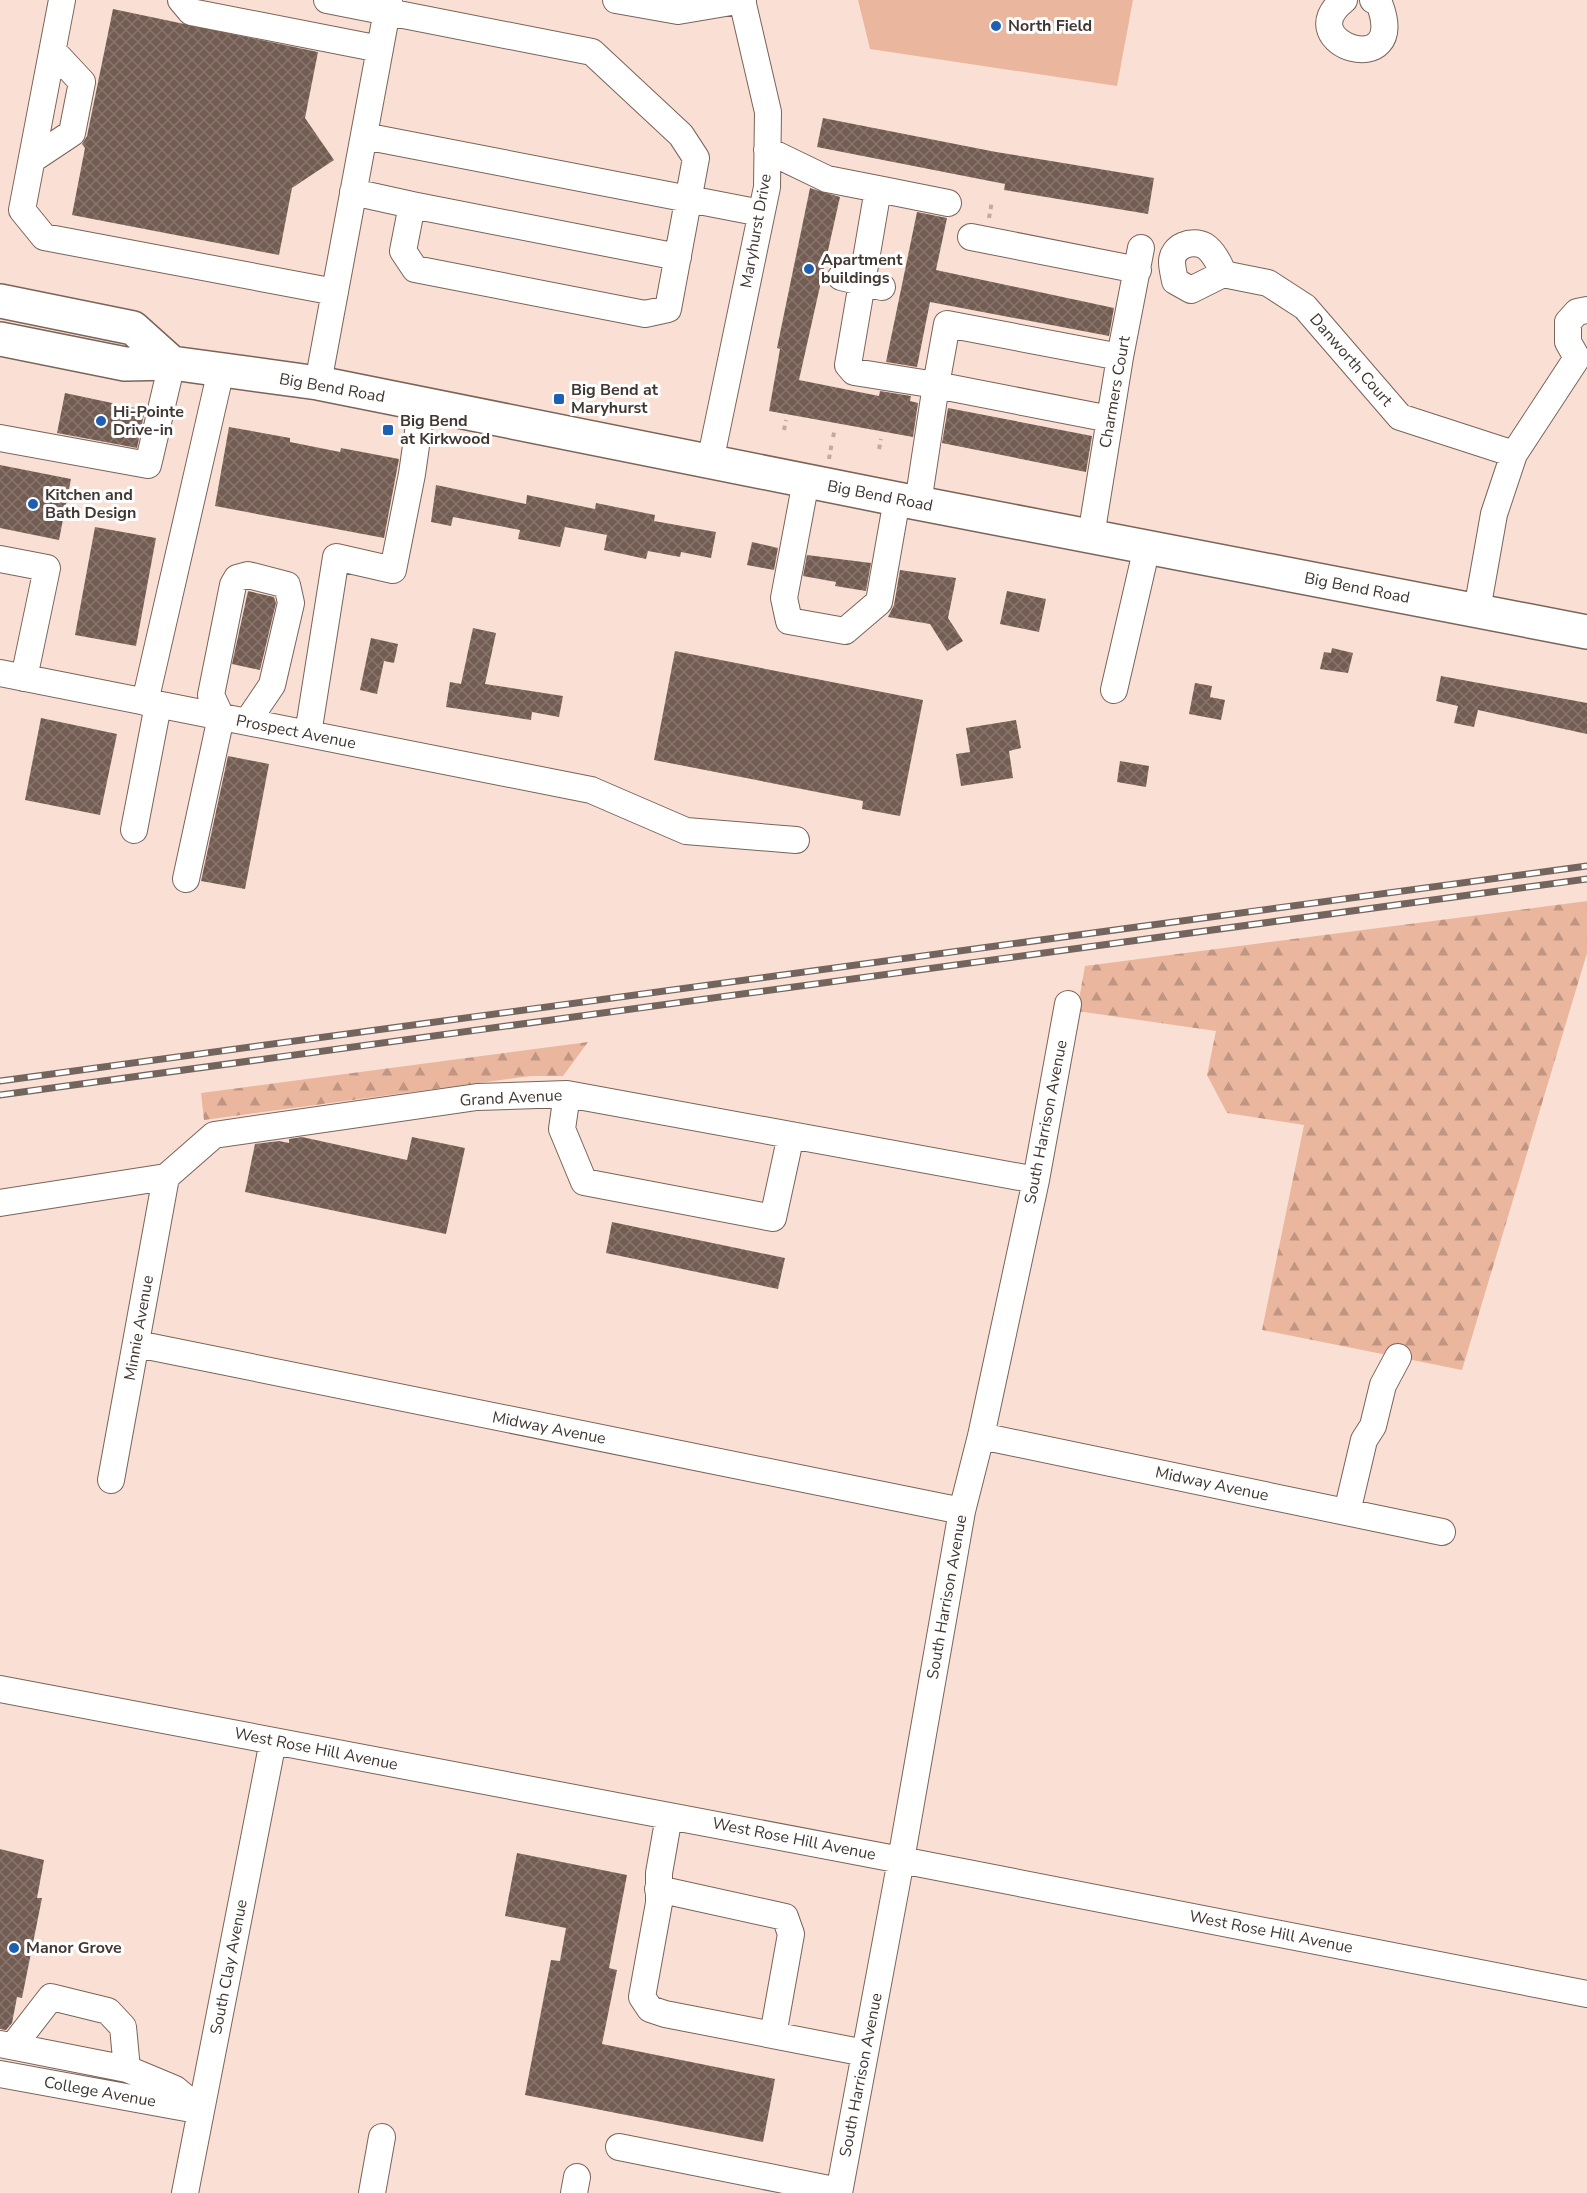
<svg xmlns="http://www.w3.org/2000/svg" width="1587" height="2193" viewBox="0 0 1587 2193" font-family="'Nunito Sans',sans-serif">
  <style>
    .forest { fill: url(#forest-firs) }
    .park { fill: #ebb69e }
    .building { fill: url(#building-cross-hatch) }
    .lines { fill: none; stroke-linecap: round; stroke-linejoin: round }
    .minor-casing { stroke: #7a6359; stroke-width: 28 }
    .major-casing { stroke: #7a6359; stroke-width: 36 }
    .path { stroke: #c0aba1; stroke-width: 4; stroke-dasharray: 4.5 4.5; stroke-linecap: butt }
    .minor { stroke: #fff; stroke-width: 26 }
    .major { stroke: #fff; stroke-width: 33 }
    .rail-casing { stroke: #73655e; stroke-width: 7 }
    .rail { stroke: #fff; stroke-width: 4.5; stroke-dasharray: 14; stroke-linecap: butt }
    .poi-dot { fill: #1d5fb0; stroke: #fff; stroke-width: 2 }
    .labels { text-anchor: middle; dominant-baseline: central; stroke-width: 6; stroke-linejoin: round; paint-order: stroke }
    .poi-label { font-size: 16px; font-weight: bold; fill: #413732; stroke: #fff; text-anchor: start }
    .street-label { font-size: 16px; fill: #413732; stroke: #fff }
  </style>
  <defs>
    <pattern id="forest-firs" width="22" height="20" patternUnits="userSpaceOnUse" patternTransform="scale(1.5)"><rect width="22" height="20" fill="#ebb69e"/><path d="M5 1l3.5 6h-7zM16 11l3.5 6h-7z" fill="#c09581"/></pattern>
    <pattern id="building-cross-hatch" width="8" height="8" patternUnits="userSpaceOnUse" patternTransform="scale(1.5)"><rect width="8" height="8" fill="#735d52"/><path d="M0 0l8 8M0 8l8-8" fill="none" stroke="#88766e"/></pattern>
  </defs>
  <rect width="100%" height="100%" fill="#fae0d4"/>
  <path class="forest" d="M1587 901V953L1462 1370 1262 1330 1304 1125 1227 1113 1207 1075 1216 1031 1077 1011 1085 966Z
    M588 1042 563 1076H531L204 1120 201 1093Z"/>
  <path class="park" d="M858 0H1133L1117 86 870 49Z"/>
  <path class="building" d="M113 9 318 52 305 118 334 160 292 188 279 255 72 215 85 148 82 144 87 136Z
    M823 118 996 152 1154 178 1148 214 1004 190 1005 184 817 147Z
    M810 188 840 197 799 380 879 396 880 391 911 396 910 401 918 403 913 437 769 411 780 349 777 348Z
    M917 212 947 218 936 270 1114 308 1109 336 930 302 917 367 886 362Z
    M65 393 145 410 137 448 57 433Z
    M948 408 1092 436 1086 472 942 443Z
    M229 427 290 438V442L340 452 341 448 399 459 384 538 215 506Z
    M0 465 71 479 59 540 0 528Z
    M436 485 526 504 527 495 595 509 596 503 655 515 654 521 716 532 711 558 681 552 680 557 648 551 646 559 604 550 607 535 565 527 560 547 518 539 520 530 453 517 451 526 431 522Z
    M95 527 156 538 136 646 75 635Z
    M752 542 778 548 774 570 747 565Z
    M807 555 871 563 866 591 835 586 836 582 803 576Z
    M900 570 956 578 948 618 963 641 947 651 930 624 888 617 894 605Z
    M248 591 274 597 276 603 260 670 232 664Z
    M1007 591 1046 599 1039 632 1000 624Z
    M473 628 496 633 485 684 563 696 559 717 532 712 531 720 446 707 450 682 461 684Z
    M371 638 398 644 394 663 384 661 377 694 360 690Z
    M1332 648 1353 653 1348 673 1320 669 1324 652 1331 653Z
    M675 651 923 700 900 816 862 809 863 801 654 760Z
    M1441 676 1587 703V734L1478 710 1474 727 1454 723 1458 706 1436 701Z
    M1195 683 1212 686 1210 697 1225 700 1221 720 1189 714Z
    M41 718 117 734 100 815 25 800Z
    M1016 720 1021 748 1009 751 1013 778 961 786 956 754 970 752 966 728Z
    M228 756 269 764 245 889 201 881Z
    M1120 761 1149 766 1146 787 1117 782Z
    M302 1137 407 1160 412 1137 465 1148 446 1234 245 1192 255 1144 279 1141 289 1143V1139Z
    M612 1222 785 1258 778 1289 606 1253Z
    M0 1849 44 1860 37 1898H42L22 1998 17 1997 12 2023 6 2030 0 2029Z
    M517 1853 627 1875 609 1968 617 1970 602 2044 775 2079 763 2142 525 2095 551 1960 560 1961 566 1928 505 1916Z"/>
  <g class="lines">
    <defs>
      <path id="minor" d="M62 0 22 210 44 237 335 292
        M181 0 191 12 380 49
        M327 0 592 52 681 135 696 158 668 309 645 314 415 269 403 251 412 205 353 192
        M616 0 678 11 743 0
        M1344 0C1288 44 1411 83 1379 3L1373 0
        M364 136 761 213
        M767 150 827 179 878 189 848 365 854 372 936 385 918 503
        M33 159 72 133 82 82 53 51
        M878 189 948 203
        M412 205 678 257
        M971 237 1138 270
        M1223 274C1221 266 1213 251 1205 246 1192 239 1172 246 1172 262 1172 268 1174 275 1175 281L1191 290 1223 274 1268 283 1305 307 1400 417 1514 454
        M841 277 882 287
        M1577 358 1568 342V322L1577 312 1587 310
        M318 383 389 0
        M1110 419 936 385 947 324 1120 357
        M0 438 148 465 172 363
        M710 462 767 187 768 112 742 0
        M806 481 784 598 789 621 845 631 879 602 897 499
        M1091 536 1120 357 1141 248
        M0 559 47 568 24 678
        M1477 610 1494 514 1514 454 1577 358
        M0 673 591 790 686 831 796 840
        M1114 690 1147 547
        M145 702 221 370
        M308 734 336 557 393 570 412 474 422 404
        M134 830 158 705
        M186 879 221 717 211 695 233 585 237 578 248 575 287 585 291 603 272 685 247 722
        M567 1094 562 1129 584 1182 773 1218 791 1135
        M0 1203 166 1177 214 1135 477 1097 567 1094 1036 1180
        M137 1344 962 1511
        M981 1436 1442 1532
        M111 1480 166 1177
        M1347 1512 1364 1440 1373 1426 1383 1385 1398 1357
        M0 1689 901 1860 1587 1994
        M669 1816 659 1873V1903L642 1997 650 2009 665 2014 865 2053
        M658 1889 785 1917 791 1934 773 2035
        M0 2044 127 2069 175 2089 200 2110
        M13 2046 51 1997 108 2011 123 2027 127 2069
        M0 2074 197 2110
        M619 2147 839 2191
        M185 2193 273 1741
        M372 2193 382 2137
        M574 2193 577 2177
        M839 2193 901 1860 962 1511 981 1436 1036 1180 1068 1004"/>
      <path id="major" d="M0 301 133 328 172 363
        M0 339 125 364 172 363 318 383 897 499 1587 632"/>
    </defs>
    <use href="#minor" class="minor-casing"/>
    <use href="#major" class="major-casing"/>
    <path class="path" d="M989 218 992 201
      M784 430 786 420
      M833 437 835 429
      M879 449 881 439
      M829 459 832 442"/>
    <use href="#minor" class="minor"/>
    <use href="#major" class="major"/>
    <defs>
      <path id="rail" d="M0 1081 1587 866
        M0 1095 1587 879"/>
    </defs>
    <use href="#rail" class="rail-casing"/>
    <use href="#rail" class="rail"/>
  </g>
  <g class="poi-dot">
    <circle cx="996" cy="26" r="6"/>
    <circle cx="809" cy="269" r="6"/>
    <rect x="553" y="393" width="12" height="12" rx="3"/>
    <circle cx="101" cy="421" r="6"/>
    <rect x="382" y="424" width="12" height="12" rx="3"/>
    <circle cx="33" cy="504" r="6"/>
    <circle cx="14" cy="1948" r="6"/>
  </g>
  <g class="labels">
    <g class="poi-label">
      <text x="1008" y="26">North Field</text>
      <text x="821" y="260">Apartment<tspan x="821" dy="18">buildings</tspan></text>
      <text x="571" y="390">Big Bend at<tspan x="571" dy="18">Maryhurst</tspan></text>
      <text x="113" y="412">Hi-Pointe<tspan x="113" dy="18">Drive-in</tspan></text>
      <text x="400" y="421">Big Bend<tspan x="400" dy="18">at Kirkwood</tspan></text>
      <text x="45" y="495">Kitchen and<tspan x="45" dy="18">Bath Design</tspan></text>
      <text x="26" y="1948">Manor Grove</text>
    </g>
    <g class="street-label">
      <text transform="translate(756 231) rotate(-80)">Maryhurst Drive</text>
      <text transform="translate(1351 360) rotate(49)">Danworth Court</text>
      <text transform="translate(332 388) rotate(10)">Big Bend Road</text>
      <text transform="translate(1115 392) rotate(-80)">Charmers Court</text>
      <text transform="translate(880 496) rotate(11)">Big Bend Road</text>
      <text transform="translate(1357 588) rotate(11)">Big Bend Road</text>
      <text transform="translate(296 732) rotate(11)">Prospect Avenue</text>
      <text transform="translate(511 1098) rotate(-3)">Grand Avenue</text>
      <text transform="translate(1046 1122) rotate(-79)">South Harrison Avenue</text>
      <text transform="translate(139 1328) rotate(-80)">Minnie Avenue</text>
      <text transform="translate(549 1428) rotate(11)">Midway Avenue</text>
      <text transform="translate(1212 1484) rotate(12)">Midway Avenue</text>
      <text transform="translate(947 1597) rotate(-80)">South Harrison Avenue</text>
      <text transform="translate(316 1749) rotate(11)">West Rose Hill Avenue</text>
      <text transform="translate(794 1839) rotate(11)">West Rose Hill Avenue</text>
      <text transform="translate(1271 1932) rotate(11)">West Rose Hill Avenue</text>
      <text transform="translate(229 1967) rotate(-79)">South Clay Avenue</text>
      <text transform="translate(861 2075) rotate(-79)">South Harrison Avenue</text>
      <text transform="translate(100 2092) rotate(10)">College Avenue</text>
    </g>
  </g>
</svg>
